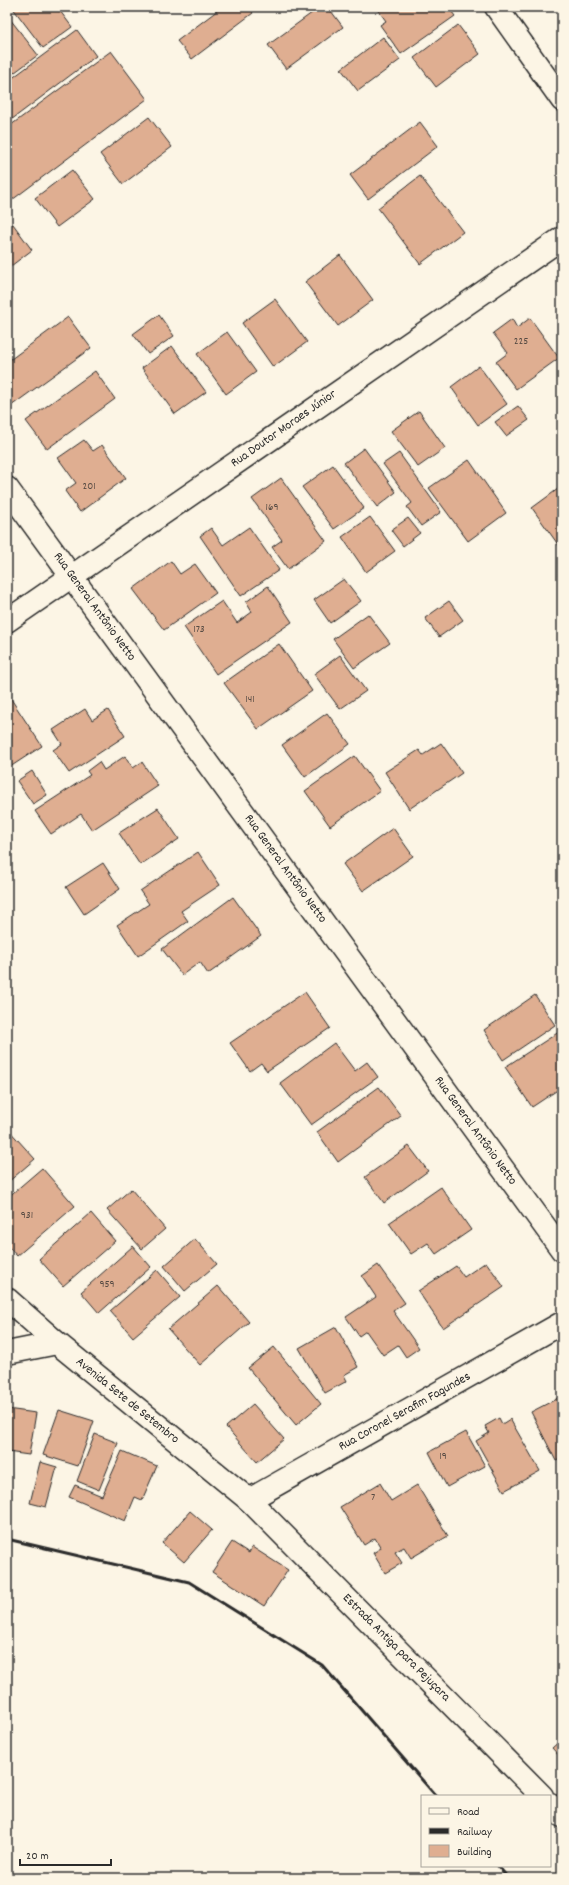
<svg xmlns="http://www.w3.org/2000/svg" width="569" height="1885" viewBox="0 0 569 1885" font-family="Dekko,sans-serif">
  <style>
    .building { fill: #dfae91; stroke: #2b2b2b }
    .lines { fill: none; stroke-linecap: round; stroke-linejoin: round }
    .street-casing { stroke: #2b2b2b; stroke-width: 25 }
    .secondary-casing { stroke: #2b2b2b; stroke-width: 25 }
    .street { stroke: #fcf5e5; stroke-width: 22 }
    .secondary { stroke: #fcf5e5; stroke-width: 22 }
    .rail { stroke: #2b2b2b; stroke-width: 3 }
    .labels { text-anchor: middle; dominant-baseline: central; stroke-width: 4; stroke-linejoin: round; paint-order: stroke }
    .number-label { font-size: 11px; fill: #584c44 }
    .street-label { font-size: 13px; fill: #2b2b2b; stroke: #fcf5e5 }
  </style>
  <rect width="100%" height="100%" fill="#fcf5e5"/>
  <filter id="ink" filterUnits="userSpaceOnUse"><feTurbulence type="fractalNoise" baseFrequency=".025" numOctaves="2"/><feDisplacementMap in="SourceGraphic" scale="8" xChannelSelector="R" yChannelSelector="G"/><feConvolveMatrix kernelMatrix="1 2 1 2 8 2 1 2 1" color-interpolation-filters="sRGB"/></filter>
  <g filter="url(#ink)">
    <path class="building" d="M12 7H57L72 27 43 48Z
      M222 7H249L253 13 192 59 177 41Z
      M320 7H328L343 27 286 69 268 45Z
      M376 7H448L455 16 401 54 380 25 386 21Z
      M10 19 38 55 7 78V21Z
      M458 25 480 54 436 87 414 58Z
      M77 30 96 56 7 123V82Z
      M383 37 400 60 358 91 341 69Z
      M111 51 147 99 8 203 7 128Z
      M149 117 172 147 123 184 100 154Z
      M420 122 438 146 368 199 350 175Z
      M72 170 95 199 57 227 35 198Z
      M420 176 463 232 420 264 378 208Z
      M13 224 32 250 7 269V229Z
      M340 255 373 300 338 326 305 282Z
      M275 299 307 342 273 367 242 323Z
      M159 315 174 336 148 354 133 334Z
      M68 317 91 348 11 406 7 401V362Z
      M530 318 559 358 516 389 496 362 508 353 493 333 512 319 517 328Z
      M227 332 256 372 226 394 197 354Z
      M172 346 206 392 175 414 142 368Z
      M479 366 507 404 478 425 451 387Z
      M95 371 115 399 47 449 26 421Z
      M518 406 529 420 506 436 495 422Z
      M419 411 445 448 418 467 391 431Z
      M84 440 93 451 102 445 126 478 80 512 65 491 76 483 58 458Z
      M364 448 396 492 377 507 344 463Z
      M399 453 441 512 421 526 407 507 412 503 383 464Z
      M469 460 506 513 468 541 429 488Z
      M333 465 364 508 334 529 302 487Z
      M281 478 326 541 288 569 272 547 282 540 252 499Z
      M562 486V550L532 508Z
      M370 517 395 551 366 572 342 537Z
      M408 518 420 533 403 546 391 530Z
      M249 527 279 570 241 596 200 536 211 528 223 545Z
      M171 561 180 574 195 564 216 593 164 630 133 589Z
      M344 579 361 601 330 623 314 600Z
      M268 586 292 622 216 674 184 627 222 601 237 623 252 612 246 602Z
      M449 601 463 620 439 637 425 618Z
      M368 614 390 643 354 668 333 639Z
      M279 644 312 691 258 729 224 683Z
      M340 655 366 691 340 709 314 674Z
      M9 696 42 746 7 769V697Z
      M85 709 92 720 108 710 125 736 69 773 53 750 62 744 53 730Z
      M327 713 350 744 305 777 282 745Z
      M441 743 462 773 409 809 385 772 419 750 423 755Z
      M125 756 133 768 142 762 158 786 92 830 81 814 51 834 35 811 90 775 87 771 99 762 104 770Z
      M355 756 380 791 330 826 305 791Z
      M32 771 47 795 33 804 17 781Z
      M158 808 179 839 140 865 119 833Z
      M393 828 413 856 363 891 343 864Z
      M198 852 220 885 181 911 188 921 138 956 117 925 149 904 140 891Z
      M103 863 120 889 84 914 66 887Z
      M233 897 261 936 208 974 200 962 182 975 162 949Z
      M305 992 330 1028 267 1071 261 1063 250 1071 230 1043Z
      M535 995 555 1025 503 1060 484 1030Z
      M562 1030V1087L532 1107 505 1067Z
      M334 1043 355 1071 367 1062 378 1077 311 1125 280 1083Z
      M379 1087 401 1116 338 1162 317 1132Z
      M7 1128 35 1159 7 1183Z
      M409 1146 428 1171 384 1203 365 1177Z
      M42 1168 75 1206 17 1256 7 1245V1198Z
      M441 1187 471 1230 436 1254 428 1243 411 1254 389 1223Z
      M131 1189 165 1229 142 1249 107 1210Z
      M91 1213 115 1241 63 1286 39 1259Z
      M195 1239 217 1264 185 1291 164 1266Z
      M133 1246 151 1267 99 1313 81 1292Z
      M486 1262 504 1287 443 1328 418 1291 456 1266 464 1277Z
      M378 1265 405 1303 393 1311 419 1348 406 1357 398 1345 383 1355 366 1331 359 1336 346 1317 376 1297 362 1276Z
      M157 1270 180 1297 133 1337 110 1311Z
      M218 1286 249 1322 200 1365 168 1329Z
      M336 1327 358 1367 344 1375 347 1381 325 1393 299 1348Z
      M274 1347 321 1404 296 1425 248 1368Z
      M562 1396V1458L556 1461 531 1412Z
      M253 1404 284 1439 257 1462 226 1427Z
      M7 1409 36 1413 29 1455 7 1452Z
      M59 1410 94 1421 78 1466 43 1455Z
      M499 1418 502 1424 510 1419 540 1471 504 1491 476 1441 489 1433 485 1426Z
      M466 1432 485 1466 447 1487 429 1452Z
      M95 1434 118 1443 99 1490 77 1481Z
      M122 1451 157 1466 142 1500 135 1497 125 1521 69 1497 75 1485 102 1496Z
      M40 1462 57 1467 46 1507 30 1503Z
      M380 1483 391 1501 417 1485 448 1536 411 1558 404 1547 395 1552 402 1563 385 1573 373 1553 381 1548 375 1538 364 1545 340 1507Z
      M190 1511 212 1530 184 1562 162 1543Z
      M232 1542 249 1553 252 1547 288 1570 264 1606 212 1572Z
      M562 1739V1759L552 1748Z"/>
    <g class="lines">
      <defs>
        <path id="street" d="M496 7 562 100
          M7 488 562 1250
          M7 621 562 238
          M7 1353 57 1343
          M249 1500 562 1323"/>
        <path id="secondary" d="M7 1299 57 1343 249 1500 542 1796
          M550 1804 562 1816"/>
      </defs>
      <use href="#street" class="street-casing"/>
      <use href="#secondary" class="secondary-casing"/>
      <use href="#street" class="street"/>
      <use href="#secondary" class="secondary"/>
      <path class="rail" d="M7 1539 189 1582 322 1665 436 1796
        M498 1866 508 1878"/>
    </g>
  </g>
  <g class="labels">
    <g class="number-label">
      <text x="521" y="342">225</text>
      <text x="89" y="487">201</text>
      <text x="272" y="508">169</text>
      <text x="199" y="630">173</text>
      <text x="250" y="700">141</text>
      <text x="27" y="1216">931</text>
      <text x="107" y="1285">959</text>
      <text x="443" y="1457">19</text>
      <text x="373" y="1498">7</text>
    </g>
    <g class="street-label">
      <text transform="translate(284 429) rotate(-35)">Rua Doutor Moraes Júnior</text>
      <text transform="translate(94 607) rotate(54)">Rua General Antônio Netto</text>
      <text transform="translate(285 869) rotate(54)">Rua General Antônio Netto</text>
      <text transform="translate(475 1131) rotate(54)">Rua General Antônio Netto</text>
      <text transform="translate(127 1401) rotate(39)">Avenida Sete de Setembro</text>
      <text transform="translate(405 1412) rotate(-29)">Rua Coronel Serafim Fagundes</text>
      <text transform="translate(396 1648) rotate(45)">Estrada Antiga para Pejuçara</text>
    </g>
  </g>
  <rect width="569" height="1885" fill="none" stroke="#fcf5e5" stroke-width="24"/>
  <rect x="12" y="12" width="545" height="1861" fill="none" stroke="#2b2b2b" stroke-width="1.5" filter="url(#ink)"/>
  <rect x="421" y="1795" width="130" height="72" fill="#fcf5e5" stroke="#a8a49b"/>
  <rect x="429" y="1808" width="20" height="6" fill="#fcf5e5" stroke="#a8a49b"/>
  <text x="457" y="1815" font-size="12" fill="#2b2b2b">Road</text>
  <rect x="429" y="1828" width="20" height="6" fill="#2b2b2b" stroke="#a8a49b"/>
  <text x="457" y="1835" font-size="12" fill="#2b2b2b">Railway</text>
  <rect x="429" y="1845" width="20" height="12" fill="#dfae91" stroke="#a8a49b"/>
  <text x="457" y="1855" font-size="12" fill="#2b2b2b">Building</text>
  <path d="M20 1859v6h91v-6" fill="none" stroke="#2b2b2b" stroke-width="2"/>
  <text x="26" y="1859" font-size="12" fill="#2b2b2b" stroke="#fcf5e5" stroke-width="3" paint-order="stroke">20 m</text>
</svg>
